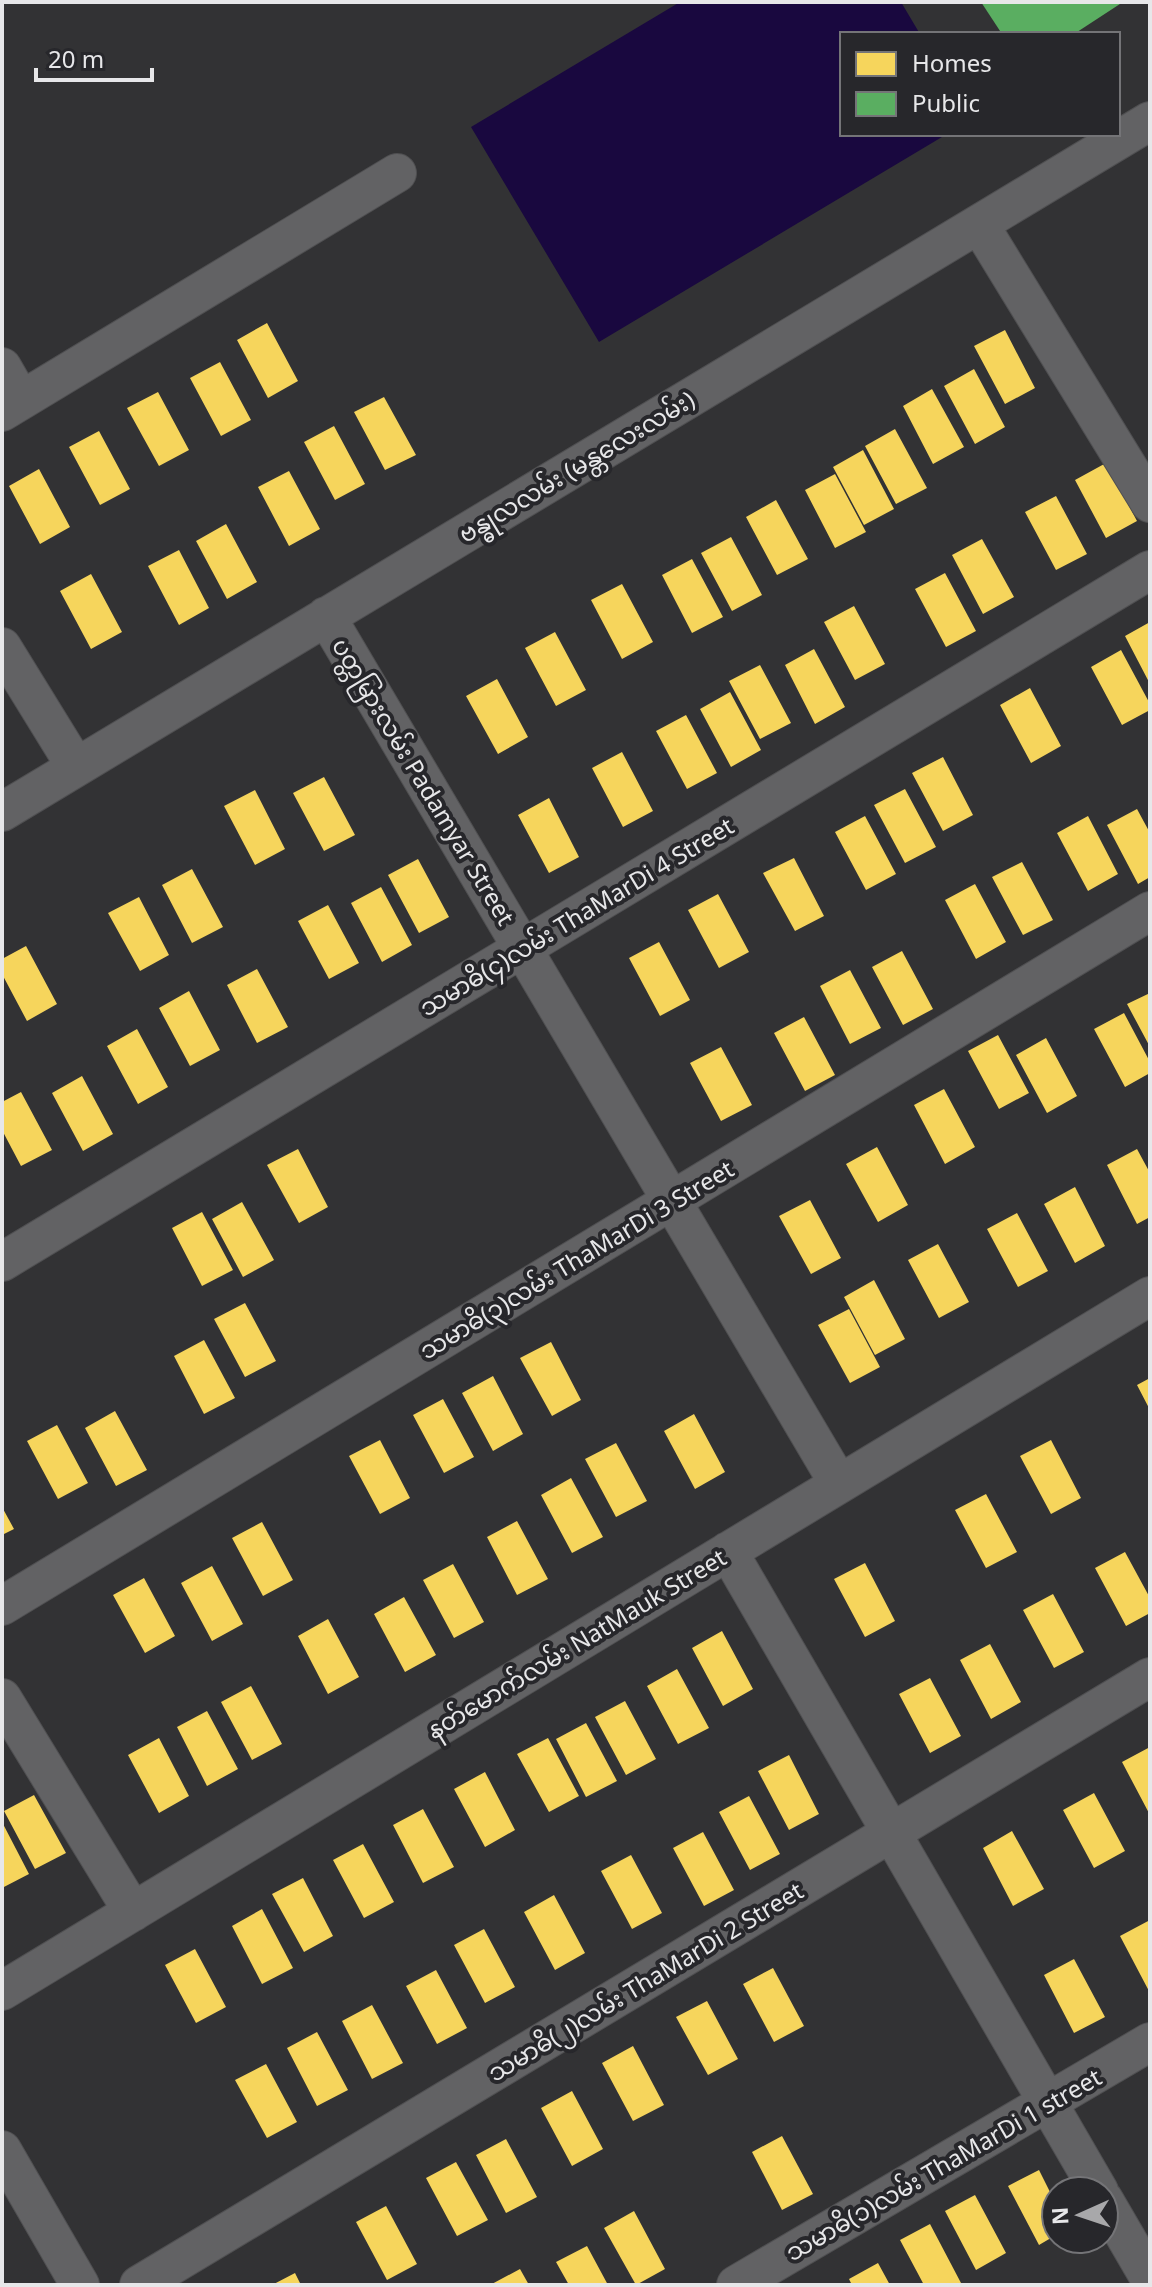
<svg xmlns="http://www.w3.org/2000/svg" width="1152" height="2287" viewBox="0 0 1152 2287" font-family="'Noto Sans','Noto Sans Myanmar',sans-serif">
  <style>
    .water { fill: #19083f }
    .homes { fill: #f6d55c }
    .public { fill: #5aae61 }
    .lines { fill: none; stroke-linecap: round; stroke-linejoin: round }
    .minor-casing { stroke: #505052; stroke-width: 40 }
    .minor { stroke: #626264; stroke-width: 38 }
    .labels { text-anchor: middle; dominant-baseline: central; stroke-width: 8; stroke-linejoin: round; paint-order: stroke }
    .street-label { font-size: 24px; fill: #e7e7e9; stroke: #27272b }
  </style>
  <rect width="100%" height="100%" fill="#323234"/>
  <path class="water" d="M680 2H901L920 34H842V134H947L599 342 471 127Z"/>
  <path class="homes" d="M267 323 298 381 268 398 237 340Z
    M1005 330 1035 388 1005 404 974 346Z
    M220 362 251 420 221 436 190 378Z
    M974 369 1005 427 975 444 944 386Z
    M932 389 964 447 933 464 903 406Z
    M158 392 189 450 159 466 127 408Z
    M384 397 416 455 385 470 354 412Z
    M334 426 365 484 335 500 304 442Z
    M895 429 927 488 896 504 865 446Z
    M99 431 130 489 100 505 69 447Z
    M863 450 894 509 864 525 833 467Z
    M1106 463 1137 521 1106 538 1075 480Z
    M39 469 70 527 40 544 9 486Z
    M289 471 320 529 289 546 258 487Z
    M835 474 866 532 835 548 805 490Z
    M1056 496 1087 554 1056 570 1025 512Z
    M776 500 808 559 777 575 746 517Z
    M226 524 257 582 227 599 196 541Z
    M731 537 762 595 732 611 701 553Z
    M982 539 1014 597 983 614 952 555Z
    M179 550 209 608 179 625 148 566Z
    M692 559 723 617 692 633 662 575Z
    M945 573 976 631 946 647 915 589Z
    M91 574 122 632 91 649 60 591Z
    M622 584 653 642 622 659 591 600Z
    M854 606 885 664 855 680 824 622Z
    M1150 622V684L1125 636Z
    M555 632 586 690 556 706 525 648Z
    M814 649 845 707 815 724 785 665Z
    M1121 650 1150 704V710L1122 725 1091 667Z
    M760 665 791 723 760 739 729 681Z
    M497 679 528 737 498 754 466 696Z
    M1030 688 1061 746 1031 763 1000 705Z
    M730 692 761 750 731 767 700 709Z
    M686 715 717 773 687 789 656 731Z
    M622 752 653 811 623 827 592 768Z
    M943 757 973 815 943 831 912 773Z
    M324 777 355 835 324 851 293 793Z
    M905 789 936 847 905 863 874 805Z
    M255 790 285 849 255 865 224 806Z
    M549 798 579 857 549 873 518 815Z
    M1137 809 1150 833V877L1138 884 1107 825Z
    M865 816 896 874 866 890 835 832Z
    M1088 816 1118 874 1088 891 1057 833Z
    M794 858 824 916 795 931 763 873Z
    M418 859 449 917 419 933 388 875Z
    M1022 862 1053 920 1023 935 992 877Z
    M192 869 223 927 192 943 162 885Z
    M975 884 1006 942 976 959 945 900Z
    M381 887 412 945 382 962 351 903Z
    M718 894 749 952 719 968 688 910Z
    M139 897 169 955 140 971 108 913Z
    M328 905 359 963 329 979 298 921Z
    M659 942 690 1000 660 1016 629 958Z
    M26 946 57 1004 27 1021 2 974V959Z
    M902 951 933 1009 903 1025 872 967Z
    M257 969 288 1027 257 1043 227 985Z
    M850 970 881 1028 850 1044 820 986Z
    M189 991 220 1050 190 1066 159 1008Z
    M1150 993V1047L1127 1004Z
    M1124 1013 1150 1062V1073L1125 1087 1094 1029Z
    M804 1017 835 1075 805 1091 774 1033Z
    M137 1029 168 1087 138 1104 107 1046Z
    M998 1035 1029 1093 999 1109 968 1051Z
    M1046 1038 1077 1096 1047 1113 1016 1055Z
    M721 1047 752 1105 721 1121 690 1063Z
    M82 1076 113 1134 83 1151 52 1093Z
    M944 1089 975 1147 945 1164 914 1105Z
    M21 1092 52 1150 21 1166 2 1130V1102Z
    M877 1147 908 1205 878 1222 846 1164Z
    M298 1149 328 1207 299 1223 267 1165Z
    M1137 1149 1150 1173V1217L1137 1224 1107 1165Z
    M1075 1187 1105 1246 1075 1263 1044 1204Z
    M810 1200 841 1258 811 1274 779 1216Z
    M242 1202 274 1260 243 1277 212 1219Z
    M202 1212 233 1270 202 1286 172 1228Z
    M1017 1213 1048 1271 1018 1287 987 1229Z
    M938 1244 969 1302 939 1318 908 1260Z
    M874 1280 905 1339 875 1355 844 1297Z
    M245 1303 276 1361 245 1377 214 1319Z
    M849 1309 880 1367 850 1383 818 1325Z
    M204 1340 235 1398 204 1414 174 1356Z
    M551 1342 581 1400 552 1416 520 1358Z
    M493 1376 523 1434 493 1451 462 1393Z
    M1150 1378V1410L1137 1385Z
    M443 1399 474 1457 444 1473 413 1415Z
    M115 1411 147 1470 116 1486 85 1428Z
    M694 1414 725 1472 695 1489 664 1431Z
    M57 1425 88 1483 58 1499 27 1441Z
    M380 1440 410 1498 380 1514 349 1456Z
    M1051 1440 1081 1498 1051 1514 1020 1456Z
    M616 1443 647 1501 616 1517 585 1459Z
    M571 1478 603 1537 572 1553 541 1495Z
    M986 1494 1017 1552 986 1568 955 1510Z
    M2 1507 14 1529 2 1535Z
    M517 1521 548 1579 517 1595 487 1537Z
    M262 1522 293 1580 263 1596 232 1538Z
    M1125 1552 1150 1598V1613L1126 1626 1095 1568Z
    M865 1563 895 1621 865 1637 834 1579Z
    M453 1564 484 1622 454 1638 423 1580Z
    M212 1566 243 1624 212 1641 181 1583Z
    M144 1578 175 1636 145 1653 113 1595Z
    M1053 1594 1084 1652 1054 1668 1023 1610Z
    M404 1597 436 1655 405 1672 374 1614Z
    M328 1619 359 1677 328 1694 298 1636Z
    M722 1631 753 1689 723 1706 692 1648Z
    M990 1644 1021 1702 991 1719 960 1660Z
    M677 1669 709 1728 678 1744 647 1686Z
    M930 1678 961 1736 930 1753 899 1694Z
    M251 1686 282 1744 252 1760 221 1702Z
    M625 1701 656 1759 626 1775 595 1717Z
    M207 1711 238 1769 207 1786 177 1727Z
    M586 1723 617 1781 586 1797 556 1739Z
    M159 1738 189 1796 159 1813 128 1755Z
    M548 1738 579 1796 549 1812 517 1754Z
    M1150 1747V1815L1122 1762Z
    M789 1755 819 1814 789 1830 758 1771Z
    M485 1772 515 1830 485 1847 454 1789Z
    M1094 1793 1125 1851 1094 1868 1063 1810Z
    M34 1795 66 1853 35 1869 4 1811Z
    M749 1796 780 1854 750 1870 719 1812Z
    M423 1809 454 1867 423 1883 393 1825Z
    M2 1822 29 1874 2 1888Z
    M1012 1831 1044 1889 1013 1906 983 1848Z
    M703 1832 734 1890 704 1906 673 1848Z
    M363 1844 394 1902 364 1918 333 1860Z
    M631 1855 662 1913 632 1929 601 1871Z
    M303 1878 333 1936 304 1952 272 1894Z
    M554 1895 585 1953 555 1970 524 1912Z
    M262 1909 293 1968 262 1984 232 1926Z
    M1150 1920V1993L1120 1936Z
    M484 1929 515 1987 485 2003 454 1945Z
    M195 1949 226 2007 196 2023 165 1965Z
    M1074 1959 1105 2017 1074 2033 1044 1975Z
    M773 1968 804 2026 774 2042 743 1984Z
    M436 1970 467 2028 437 2044 406 1986Z
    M707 2001 738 2059 708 2075 676 2017Z
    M372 2005 403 2063 372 2079 342 2021Z
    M317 2032 348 2090 317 2106 287 2048Z
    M633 2046 664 2105 633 2121 602 2063Z
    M266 2064 297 2122 267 2138 235 2080Z
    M572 2091 603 2149 572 2166 541 2108Z
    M782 2136 813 2194 782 2210 752 2152Z
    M506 2139 537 2197 506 2213 476 2155Z
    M456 2162 488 2220 457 2236 426 2178Z
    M1039 2170 1056 2204V2235L1039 2245 1008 2186Z
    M975 2195 1006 2253 976 2270 945 2211Z
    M386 2206 417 2264 387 2280 356 2222Z
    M634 2211 665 2269 636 2285 604 2228Z
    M930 2224 961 2283 957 2285H924L900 2240Z
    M587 2246 608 2285H569L556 2262Z
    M878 2263 890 2285H852L849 2279Z
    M520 2269 529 2285H490Z
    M295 2273 301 2285H272Z"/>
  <path class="public" d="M981 2H1123L1074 34H1002Z"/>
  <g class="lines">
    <defs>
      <path id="minor" d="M979 224 1150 503
        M2 367 21 400
        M2 412 397 173
        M326 616 839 1484
        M2 647 76 767
        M2 812 1150 121
        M2 1262 1150 570
        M728 1551 1099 2191
        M2 1606 1150 911
        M2 1698 133 1912
        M2 1991 1150 1296
        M2 2150 80 2285
        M1104 2200 1150 2279
        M139 2285 1150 1677
        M736 2285 1150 2042"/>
    </defs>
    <use href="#minor" class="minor-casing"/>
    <use href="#minor" class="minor"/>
  </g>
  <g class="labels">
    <g class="street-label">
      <text transform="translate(576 466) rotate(-31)">ဗန္ဓုလလမ်း (မန္တလေးလမ်း)</text>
      <text transform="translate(424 781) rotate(59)">ပတ္တမြားလမ်း Padamyar Street</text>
      <text transform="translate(576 916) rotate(-31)">သမာဓိ(၄)လမ်း ThaMarDi 4 Street</text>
      <text transform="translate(576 1259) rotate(-31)">သမာဓိ(၃)လမ်း ThaMarDi 3 Street</text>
      <text transform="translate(576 1643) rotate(-31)">နတ်မောက်လမ်း NatMauk Street</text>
      <text transform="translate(645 1981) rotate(-31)">သမာဓိ(၂)လမ်း ThaMarDi 2 Street</text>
      <text transform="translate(943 2164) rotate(-30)">သမာဓိ(၁)လမ်း ThaMarDi 1 street</text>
    </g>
  </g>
  <rect width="1152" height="2287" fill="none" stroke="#e7e7e9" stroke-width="8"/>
  <rect x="840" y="32" width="280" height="104" fill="#27272b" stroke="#747477" stroke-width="2"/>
  <rect x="856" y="52" width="40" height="24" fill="#f6d55c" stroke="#747477" stroke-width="2"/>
  <text x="912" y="72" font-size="24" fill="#e7e7e9">Homes</text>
  <rect x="856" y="92" width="40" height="24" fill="#5aae61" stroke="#747477" stroke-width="2"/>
  <text x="912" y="112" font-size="24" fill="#e7e7e9">Public</text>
  <g transform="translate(1080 2215) rotate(267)"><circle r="38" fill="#27272b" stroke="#747477" stroke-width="2"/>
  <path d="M0-6L14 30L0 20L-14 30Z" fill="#a8a8aa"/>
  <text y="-12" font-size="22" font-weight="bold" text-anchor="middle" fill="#e7e7e9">N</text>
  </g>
  <path d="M36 68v12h116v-12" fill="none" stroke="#e7e7e9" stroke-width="4"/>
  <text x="48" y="68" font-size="24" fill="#e7e7e9" stroke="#27272b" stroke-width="6" paint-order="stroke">20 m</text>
</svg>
